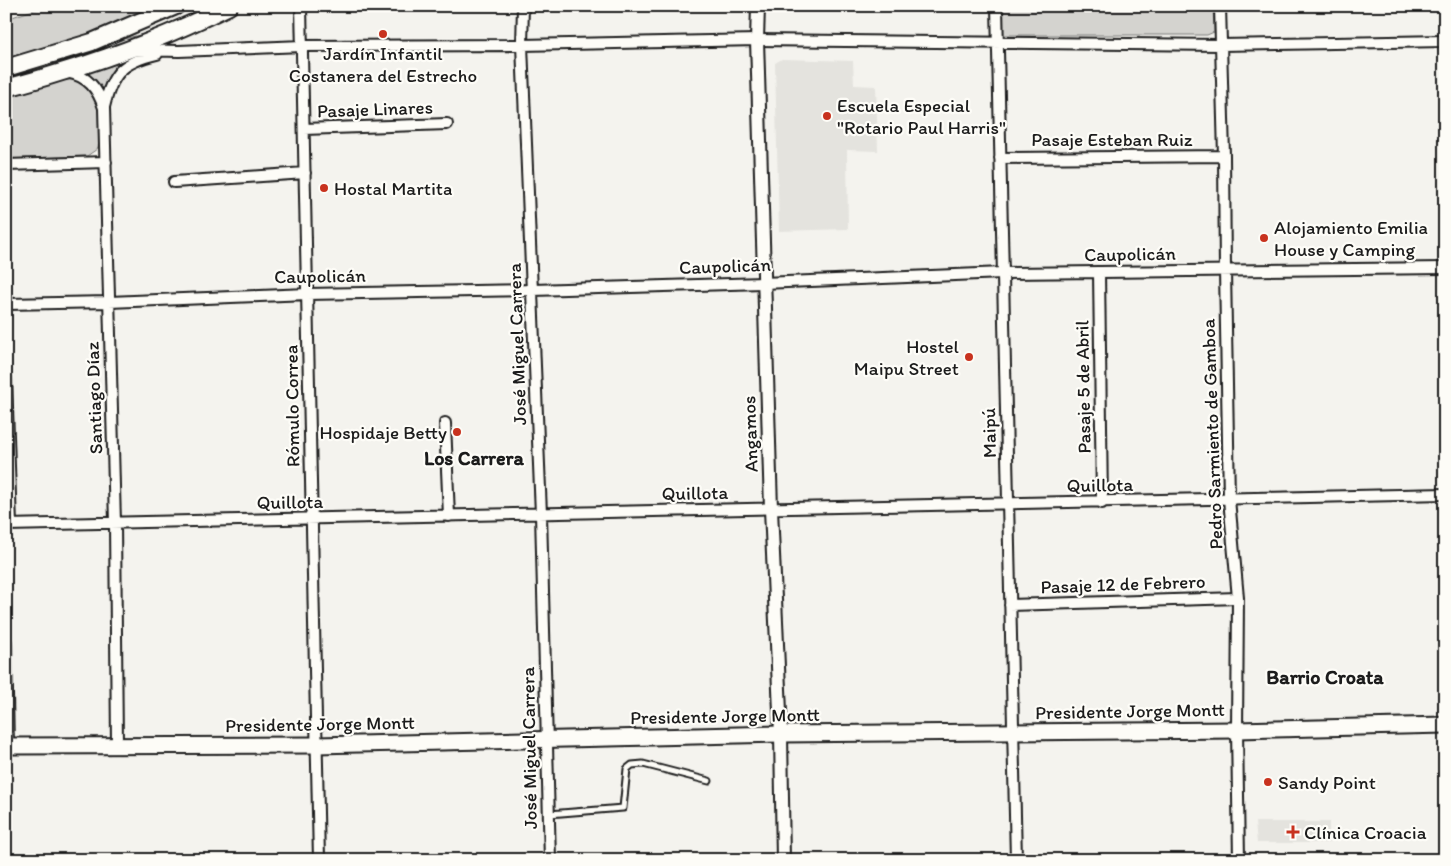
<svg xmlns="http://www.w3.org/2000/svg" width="1451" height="866" viewBox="0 0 1451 866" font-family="Itim,sans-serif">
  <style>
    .built { fill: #e4e3de }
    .green { fill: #d4d3cf; stroke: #787876 }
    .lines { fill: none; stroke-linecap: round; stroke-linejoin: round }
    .service-casing { stroke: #1c1c1c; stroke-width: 9 }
    .minor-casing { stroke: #1c1c1c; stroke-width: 14 }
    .tertiary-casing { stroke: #1c1c1c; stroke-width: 16 }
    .secondary-casing { stroke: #1c1c1c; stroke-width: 19 }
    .primary-casing { stroke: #1c1c1c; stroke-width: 20 }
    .service { stroke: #fdfcf7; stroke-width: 5 }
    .minor { stroke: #fdfcf7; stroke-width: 10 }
    .tertiary { stroke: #fdfcf7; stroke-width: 12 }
    .secondary { stroke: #fdfcf7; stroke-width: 15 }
    .primary { stroke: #fdfcf7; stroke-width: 16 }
    .poi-dot { fill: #c8321e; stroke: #fdfcf7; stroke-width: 2 }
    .labels { text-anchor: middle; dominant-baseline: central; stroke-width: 4.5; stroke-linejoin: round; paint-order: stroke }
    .poi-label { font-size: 19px; fill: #1c1c1c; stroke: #fdfcf7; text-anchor: start }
    .street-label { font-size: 19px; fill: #1c1c1c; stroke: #fdfcf7 }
    .neighbourhood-label { font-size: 20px; font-weight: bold; fill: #1c1c1c; stroke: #fdfcf7 }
  </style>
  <rect width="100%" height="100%" fill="#f4f3ee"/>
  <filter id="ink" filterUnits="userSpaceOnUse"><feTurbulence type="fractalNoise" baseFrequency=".02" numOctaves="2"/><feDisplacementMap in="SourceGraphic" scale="10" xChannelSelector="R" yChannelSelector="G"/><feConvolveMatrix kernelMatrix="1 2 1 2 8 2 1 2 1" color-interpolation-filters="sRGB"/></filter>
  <g filter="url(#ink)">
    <path class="built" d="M782 59 853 61 854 85 876 86 878 151 847 150 848 229 779 231 775 63Z
      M1255 822H1329V843H1257Z"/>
    <path class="green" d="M46 6H162L108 29 6 60V19Z
      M998 6H1213L1214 32 1207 35H1003L999 26Z
      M148 33 120 46 6 81V75L80 53 123 39Z
      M135 57C116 69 109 71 104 94L96 82 87 73Z
      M65 80C74 80 84 80 90 88 100 99 103 137 97 149L87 156 6 159V96Z"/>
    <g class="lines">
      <defs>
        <path id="service" d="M549 814 623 808 627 769 632 765 643 764 709 781"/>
        <path id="minor" d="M301 6 319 860
          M523 6 522 45 541 514 550 860
          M997 6 1016 860
          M1220 6 1224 156 1225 270 1229 499 1238 598 1237 730 1239 860
          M136 50 179 51 302 46 522 45 757 40 1221 45 1445 41
          M67 72C88 76 98 89 104 108L115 523 117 745
          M104 107C112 73 122 62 157 54
          M304 129 447 124
          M1000 158 1224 156
          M6 165 106 162
          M174 182 305 173
          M1099 272 1102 503
          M6 304 109 302 307 294 533 290 763 283 1003 273 1445 268
          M6 377 11 525
          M445 423 449 516
          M6 525 1445 494
          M1010 605 1238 598
          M6 642 8 746"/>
        <path id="tertiary" d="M758 6 757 40 771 509 781 734 783 860"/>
        <path id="secondary" d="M6 746 317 745 781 734 1237 730 1445 725"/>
        <path id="primary" d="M6 68 92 42 176 6
          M6 88C26 83 46 77 65 71 122 54 176 32 229 6"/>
      </defs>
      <use href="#service" class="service-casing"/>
      <use href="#minor" class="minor-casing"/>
      <use href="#tertiary" class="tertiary-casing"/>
      <use href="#secondary" class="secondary-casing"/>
      <use href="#primary" class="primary-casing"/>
      <use href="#service" class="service"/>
      <use href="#minor" class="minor"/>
      <use href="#tertiary" class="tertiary"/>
      <use href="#secondary" class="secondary"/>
      <use href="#primary" class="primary"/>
    </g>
  </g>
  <g class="poi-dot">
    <circle cx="383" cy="34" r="5"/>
    <circle cx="827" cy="116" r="5"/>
    <circle cx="324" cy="188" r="5"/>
    <circle cx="1264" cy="238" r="5"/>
    <circle cx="969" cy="357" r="5"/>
    <circle cx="457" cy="432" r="5"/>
    <circle cx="1268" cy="782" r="5"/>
    <path d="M1290.5 824.5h5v5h5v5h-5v5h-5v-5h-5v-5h5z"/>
  </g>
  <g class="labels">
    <g class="poi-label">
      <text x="383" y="53" text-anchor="middle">Jardín Infantil<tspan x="383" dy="22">Costanera del Estrecho</tspan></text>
      <text x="837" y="105">Escuela Especial<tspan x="837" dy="22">"Rotario Paul Harris"</tspan></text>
      <text x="334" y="188">Hostal Martita</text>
      <text x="1274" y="227">Alojamiento Emilia<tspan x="1274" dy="22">House y Camping</tspan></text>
      <text x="959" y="346" text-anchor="end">Hostel<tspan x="959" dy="22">Maipu Street</tspan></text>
      <text x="447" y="432" text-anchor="end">Hospidaje Betty</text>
      <text x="1278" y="782">Sandy Point</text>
      <text x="1304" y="832">Clínica Croacia</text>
    </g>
    <g class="street-label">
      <text transform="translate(375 109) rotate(-2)">Pasaje Linares</text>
      <text x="1112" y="139">Pasaje Esteban Ruiz</text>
      <text transform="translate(1130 254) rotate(-1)">Caupolicán</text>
      <text transform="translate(725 266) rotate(-2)">Caupolicán</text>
      <text transform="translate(320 276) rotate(-1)">Caupolicán</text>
      <text transform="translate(517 344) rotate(-92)">José Miguel Carrera</text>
      <text transform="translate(1083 387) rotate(-91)">Pasaje 5 de Abril</text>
      <text transform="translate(94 398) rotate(-92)">Santiago Díaz</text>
      <text transform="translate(292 406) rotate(-91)">Rómulo Correa</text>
      <text transform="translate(989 433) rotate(-91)">Maipú</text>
      <text transform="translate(750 434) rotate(-92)">Angamos</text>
      <text transform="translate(1212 434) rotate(-92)">Pedro Sarmiento de Gamboa</text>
      <text transform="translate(1100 485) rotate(-1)">Quillota</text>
      <text transform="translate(695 493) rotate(-1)">Quillota</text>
      <text transform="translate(290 502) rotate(-1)">Quillota</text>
      <text transform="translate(1123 584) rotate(-2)">Pasaje 12 de Febrero</text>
      <text transform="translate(1130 711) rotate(-1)">Presidente Jorge Montt</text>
      <text transform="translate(725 716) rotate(-1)">Presidente Jorge Montt</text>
      <text transform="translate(320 724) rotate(-1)">Presidente Jorge Montt</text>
      <text transform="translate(529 748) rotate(-91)">José Miguel Carrera</text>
    </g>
    <g class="neighbourhood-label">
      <text x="474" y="458">Los Carrera</text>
      <text x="1325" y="677">Barrio Croata</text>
    </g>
  </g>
  <rect width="1451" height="866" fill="none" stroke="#fdfcf7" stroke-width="25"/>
  <rect x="12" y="12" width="1426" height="841" fill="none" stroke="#1c1c1c" stroke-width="2" filter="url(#ink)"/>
</svg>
